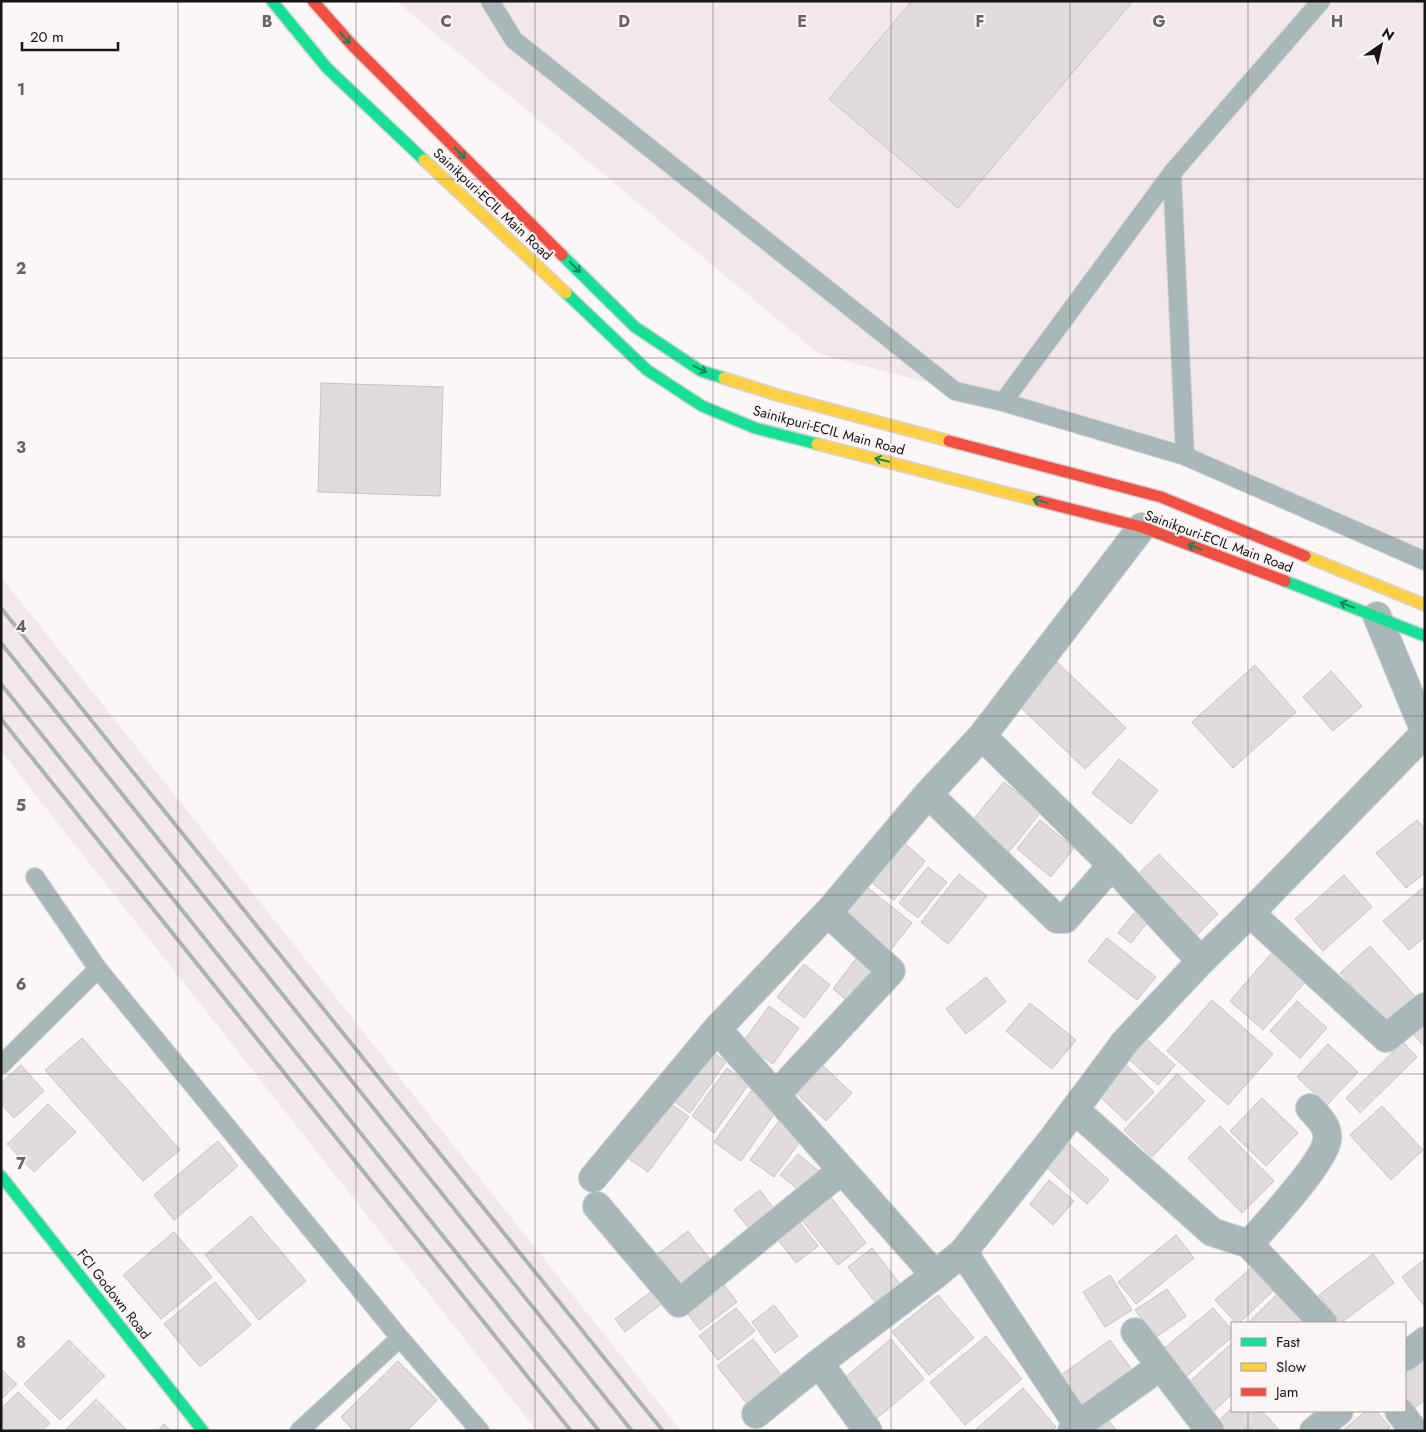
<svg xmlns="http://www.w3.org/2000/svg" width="1426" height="1432" viewBox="0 0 1426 1432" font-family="Jost,sans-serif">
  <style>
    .built { fill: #f2e7ea }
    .building { fill: #e0dcdd; stroke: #c7c3c4 }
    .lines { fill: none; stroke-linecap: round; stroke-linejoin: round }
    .lane-casing { stroke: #d6d3d4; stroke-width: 20 }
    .street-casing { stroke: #d6d3d4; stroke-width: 30 }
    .fast-casing { stroke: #d6d3d4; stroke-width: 14 }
    .slow-casing { stroke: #d6d3d4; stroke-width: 14 }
    .jam-casing { stroke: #d6d3d4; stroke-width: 14 }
    .lane { stroke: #a7b8b7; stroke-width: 18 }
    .street { stroke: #a7b8b7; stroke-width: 28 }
    .fast { stroke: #16e098; stroke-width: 11 }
    .slow { stroke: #ffcf43; stroke-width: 11 }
    .jam { stroke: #f24e42; stroke-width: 11 }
    .rail { stroke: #abb3b3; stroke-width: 4 }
    .oneway { stroke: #16845d }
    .grid { fill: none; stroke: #666364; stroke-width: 1; stroke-opacity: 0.55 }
    .labels { text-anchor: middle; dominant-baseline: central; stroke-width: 4; stroke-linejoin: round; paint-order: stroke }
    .street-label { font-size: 14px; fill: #161415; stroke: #fcf5f6 }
    .grid-label { font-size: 16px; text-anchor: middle; font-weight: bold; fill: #666364; stroke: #fcf5f6; stroke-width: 4; stroke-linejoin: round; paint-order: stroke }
  </style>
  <rect width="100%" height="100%" fill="#fbf6f7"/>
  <path class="built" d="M396 1H1425V559L1095 426 819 354Z
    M1 577 681 1431H537L1 751Z"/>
  <path class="building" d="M912 1H1133L958 208 829 99Z
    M321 383 443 387 440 496 318 492Z
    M1057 662 1126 728 1085 769 1017 704Z
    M1255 665 1296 712 1233 768 1192 722Z
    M1331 671 1362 706 1333 731 1303 697Z
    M1119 759 1158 790 1131 824 1092 793Z
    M1004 782 1041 812 1008 853 970 823Z
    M1040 820 1074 848 1051 877 1017 849Z
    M1417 820 1425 829V873L1406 888 1376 853Z
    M903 842 925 861 894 900 871 882Z
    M1159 854 1218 914 1192 940 1132 880Z
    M928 867 947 882 918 918 899 903Z
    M959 874 987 896 948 944 921 922Z
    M1344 875 1372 907 1323 951 1295 919Z
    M1425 886V937L1409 950 1383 921Z
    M867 887 912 923 888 953 843 916Z
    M1134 913 1147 923 1131 943 1118 933Z
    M1107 938 1156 977 1137 1000 1088 961Z
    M1370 946 1415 996 1386 1023 1340 973Z
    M1275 949 1308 979 1263 1030 1230 1001Z
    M858 956 879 972 854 1006 833 989Z
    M804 964 830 985 804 1018 777 997Z
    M986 977 1006 1002 966 1034 946 1009Z
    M1212 1000 1273 1054 1228 1105 1167 1051Z
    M1297 1001 1327 1028 1300 1058 1270 1031Z
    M1030 1003 1076 1040 1052 1069 1006 1031Z
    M769 1006 799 1028 773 1064 743 1042Z
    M1425 1019V1047L1411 1032Z
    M1142 1035 1175 1065 1158 1085 1124 1055Z
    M82 1038 180 1150 143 1181 45 1070Z
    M1403 1042 1417 1057 1360 1113 1346 1098Z
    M1328 1044 1358 1072 1327 1105 1297 1077Z
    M706 1047 726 1062 690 1113 670 1098Z
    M818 1061 852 1093 826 1121 792 1089Z
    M1125 1064 1154 1092 1126 1121 1097 1094Z
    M21 1065 44 1091 14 1118 1 1104V1083Z
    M727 1068 749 1084 714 1133 692 1116Z
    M1177 1074 1205 1101 1152 1157 1124 1130Z
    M751 1091 777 1110 741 1161 714 1142Z
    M1262 1098 1298 1133 1266 1166 1230 1131Z
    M665 1100 689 1117 648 1172 625 1156Z
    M48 1104 76 1132 34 1172 7 1144Z
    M1382 1106 1423 1150 1391 1180 1350 1135Z
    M781 1118 805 1135 774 1177 750 1160Z
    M1220 1126 1274 1181 1242 1213 1188 1158Z
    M218 1141 238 1166 174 1220 154 1195Z
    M1068 1143 1109 1180 1087 1204 1046 1167Z
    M798 1154 820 1172 803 1193 780 1175Z
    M1049 1180 1074 1201 1053 1225 1030 1204Z
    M760 1190 775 1210 750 1230 734 1210Z
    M830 1196 866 1243 838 1265 801 1219Z
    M251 1216 306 1281 259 1320 205 1255Z
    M797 1219 818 1246 796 1263 775 1236Z
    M688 1231 712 1262 682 1286 658 1254Z
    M174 1232 212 1277 161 1319 123 1275Z
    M1176 1235 1194 1258 1136 1304 1118 1282Z
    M872 1248 900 1284 875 1302 848 1267Z
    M1373 1254 1394 1283 1341 1323 1319 1295Z
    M1425 1259V1307L1402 1277Z
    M1251 1268 1273 1291 1239 1323H1236L1215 1300Z
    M1110 1275 1132 1310 1105 1327 1083 1292Z
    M721 1281 737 1302 700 1330 684 1309Z
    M215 1282 251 1325 200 1367 164 1324Z
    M1167 1289 1186 1316 1155 1338 1135 1310Z
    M1281 1290 1314 1323H1248Z
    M652 1291 661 1304 625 1332 615 1319Z
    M938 1295 974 1338 929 1375 892 1332Z
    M774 1305 798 1336 775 1353 752 1322Z
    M736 1308 755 1331 718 1360 699 1336Z
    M1213 1308 1232 1330V1337L1184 1378 1162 1350Z
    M986 1336 1022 1379 965 1425 930 1382Z
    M753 1339 782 1376 747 1404 717 1366Z
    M891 1339 924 1379 877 1418 844 1378Z
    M69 1340 105 1376 60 1420 24 1384Z
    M1110 1340 1136 1375 1082 1413 1057 1378Z
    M1232 1343V1394L1213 1412 1187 1384Z
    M1425 1350V1400L1411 1411 1405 1403V1366Z
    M398 1361 437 1400 407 1431H354L341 1417Z
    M1 1369 17 1384 1 1400Z
    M1023 1388 1056 1427 1051 1431H974Z
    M18 1392 50 1423 42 1431H1V1409Z
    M96 1399 128 1431H64Z
    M1232 1408V1411H1262L1280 1431H1216L1212 1427Z
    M1366 1411H1376L1390 1427 1386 1431H1342Z
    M1109 1421 1117 1431H1097Z
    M164 1424 171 1431H158Z"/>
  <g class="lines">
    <defs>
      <path id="lane" d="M490 1 514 40 955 391 1003 402 1185 456 1425 561
        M1172 173 1185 456
        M1003 402 1172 173 1321 1
        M35 877 98 969 400 1338 480 1431
        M1 1065 98 969
        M299 1431 400 1338"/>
      <path id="street" d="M1377 616 1425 732
        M982 736 1108 861 1201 961
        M928 794 1057 919H1065L1112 865
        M1250 913 1386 1038 1425 1007
        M776 1095 891 971 828 913
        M1310 1108C1318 1117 1329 1126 1327 1140 1325 1161 1266 1225 1249 1244L1323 1323
        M1075 1110 1212 1232 1249 1244
        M842 1170 935 1275
        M593 1178 717 1029 832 908 928 794 982 736 1142 527
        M597 1206 679 1303 842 1170 717 1029
        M963 1252 1078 1425 1072 1431
        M1135 1332 1210 1431
        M1405 1357 1425 1341
        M819 1363 868 1431
        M1399 1411 1414 1431
        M756 1414 819 1363 935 1275 963 1252 1051 1141 1125 1042 1201 961 1250 913 1425 733
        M1078 1425 1161 1366
        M1314 1431 1339 1411"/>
      <path id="fast" d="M272 1 327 68 424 160
        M562 255 635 327 701 371 724 378
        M566 293 647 370 702 406 755 428 817 444
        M1285 581 1425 636
        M1 1176 203 1431"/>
      <path id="slow" d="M424 160 566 293
        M724 378 777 395 949 441
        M817 444 1039 501
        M1305 556 1425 605"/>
      <path id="jam" d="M313 1 352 45 562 255
        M949 441 1161 497 1305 556
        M1039 501 1142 527 1285 581"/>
    </defs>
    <use href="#lane" class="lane-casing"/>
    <use href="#street" class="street-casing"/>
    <use href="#fast" class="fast-casing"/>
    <use href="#slow" class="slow-casing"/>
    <use href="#jam" class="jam-casing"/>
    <use href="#lane" class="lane"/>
    <use href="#street" class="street"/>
    <use href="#fast" class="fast"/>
    <use href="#slow" class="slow"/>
    <use href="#jam" class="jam"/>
    <path class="rail" d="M1 608 663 1431
      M1 643 632 1431
      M1 684 599 1431
      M1 719 571 1431"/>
  </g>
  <defs><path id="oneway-shaft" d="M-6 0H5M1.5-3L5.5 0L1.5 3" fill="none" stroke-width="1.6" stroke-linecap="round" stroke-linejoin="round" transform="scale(1.25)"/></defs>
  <g class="oneway">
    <use href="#oneway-shaft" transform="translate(345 38) rotate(48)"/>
    <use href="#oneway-shaft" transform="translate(460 153) rotate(45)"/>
    <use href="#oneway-shaft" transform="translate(575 267) rotate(45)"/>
    <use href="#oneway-shaft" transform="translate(700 369) rotate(27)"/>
    <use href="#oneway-shaft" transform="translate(882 460) rotate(-166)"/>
    <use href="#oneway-shaft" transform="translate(1040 501) rotate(-166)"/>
    <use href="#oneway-shaft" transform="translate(1195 547) rotate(-159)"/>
    <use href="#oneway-shaft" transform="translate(1347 605) rotate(-159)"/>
  </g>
  <path class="grid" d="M178 1V1431M356 1V1431M535 1V1431M713 1V1431M891 1V1431M1070 1V1431M1248 1V1323M1 179H1425M1 358H1425M1 537H1425M1 716H1425M1 895H1425M1 1074H1425M1 1253H1425M1248 1411V1431"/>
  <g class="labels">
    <g class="street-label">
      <text transform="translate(493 204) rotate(43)">Sainikpuri-ECIL Main Road</text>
      <text transform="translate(829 430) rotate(15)">Sainikpuri-ECIL Main Road</text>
      <text transform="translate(1219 541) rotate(20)">Sainikpuri-ECIL Main Road</text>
      <text transform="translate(114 1294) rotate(52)">FCI Godown Road</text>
    </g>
  </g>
  <g class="grid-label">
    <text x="267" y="27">B</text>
    <text x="446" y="27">C</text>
    <text x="624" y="27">D</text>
    <text x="802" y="27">E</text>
    <text x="980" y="27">F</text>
    <text x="1159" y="27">G</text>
    <text x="1337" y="27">H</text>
    <text x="21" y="95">1</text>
    <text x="21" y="274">2</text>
    <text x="21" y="453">3</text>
    <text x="21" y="632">4</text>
    <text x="21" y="811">5</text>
    <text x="21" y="990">6</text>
    <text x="21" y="1169">7</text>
    <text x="21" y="1348">8</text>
  </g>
  <rect width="1426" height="1432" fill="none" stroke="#161415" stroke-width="5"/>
  <rect x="1231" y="1322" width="175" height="90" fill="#fcf5f6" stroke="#a09b9c"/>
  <rect x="1241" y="1338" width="25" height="8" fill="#16e098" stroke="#a09b9c"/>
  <text x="1276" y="1347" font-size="15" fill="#161415">Fast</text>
  <rect x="1241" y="1363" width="25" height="8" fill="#ffcf43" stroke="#a09b9c"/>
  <text x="1276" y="1372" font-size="15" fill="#161415">Slow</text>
  <rect x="1241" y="1388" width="25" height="8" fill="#f24e42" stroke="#a09b9c"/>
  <text x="1276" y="1397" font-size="15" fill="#161415">Jam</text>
  <g transform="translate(1381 45) rotate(34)" stroke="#fcf5f6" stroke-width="4" paint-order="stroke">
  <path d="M0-4L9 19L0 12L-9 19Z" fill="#161415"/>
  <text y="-8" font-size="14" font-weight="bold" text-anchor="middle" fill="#161415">N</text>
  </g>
  <path d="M22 42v8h96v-8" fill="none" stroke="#161415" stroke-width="2.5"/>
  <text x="30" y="42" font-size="15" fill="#161415" stroke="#fcf5f6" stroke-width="4" paint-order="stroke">20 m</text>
</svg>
